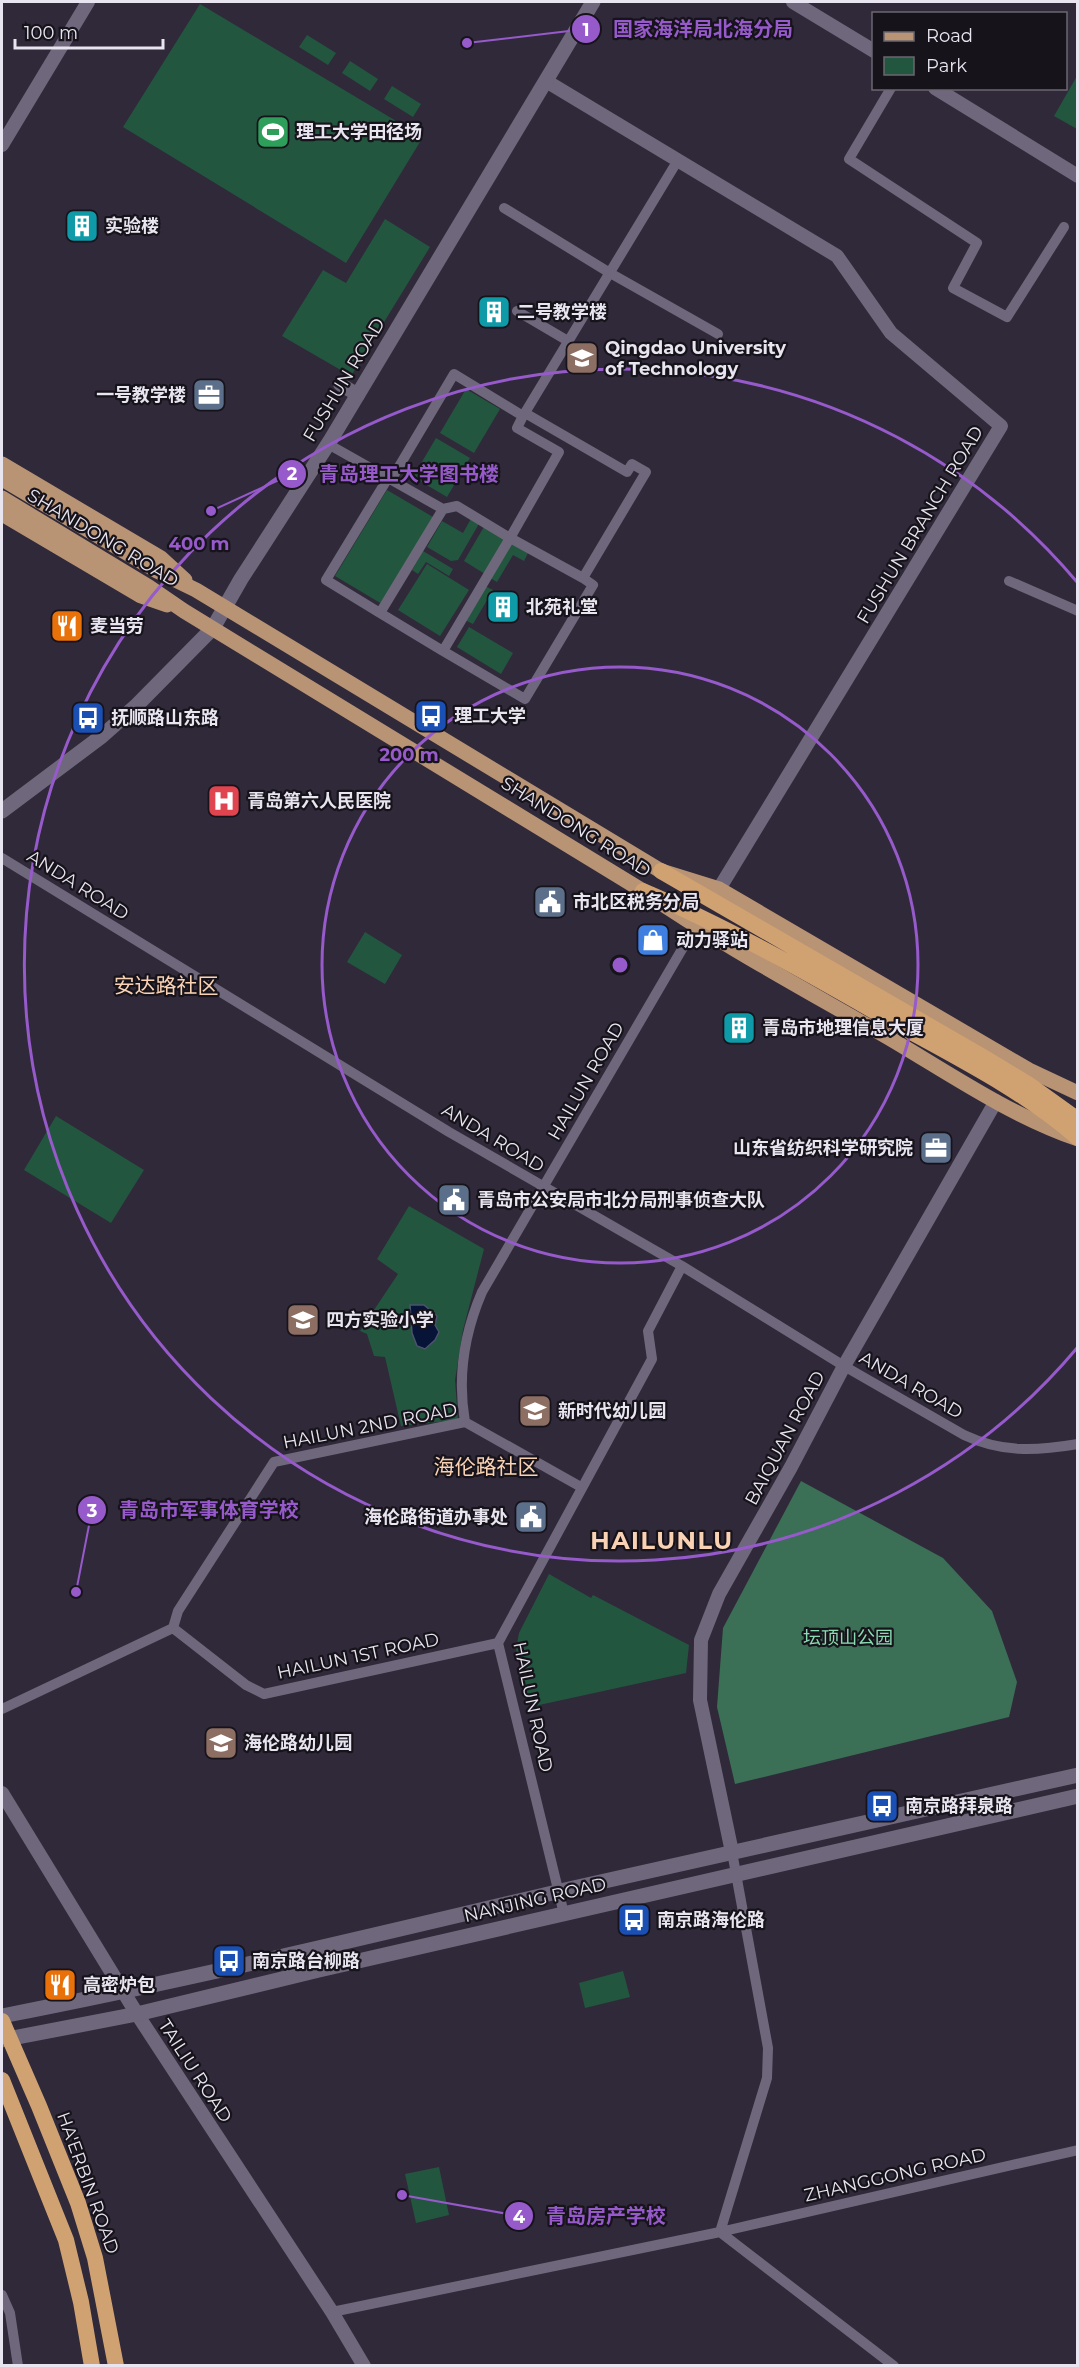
<svg xmlns="http://www.w3.org/2000/svg" width="1079" height="2367" viewBox="0 0 1079 2367" font-family="Montserrat,'Noto Sans SC',sans-serif">
  <style>
    .green { fill: #23563f }
    .forest { fill: #3b6f56 }
    .water { fill: #071437; stroke: #4b536e; stroke-width: 1.5 }
    .lines { fill: none; stroke-linecap: round; stroke-linejoin: round }
    .minor { stroke: #6f677b; stroke-width: 10 }
    .tertiary { stroke: #6f677b; stroke-width: 14 }
    .secondary { stroke: #6f677b; stroke-width: 15 }
    .primary { stroke: #b89374; stroke-width: 15 }
    .trunk { stroke: #d0a272; stroke-width: 16 }
    .ring { fill: none; stroke: #965acb; stroke-width: 3 }
    .labels { text-anchor: middle; dominant-baseline: central; stroke-width: 4.5; stroke-linejoin: round; paint-order: stroke }
    .poi-label { font-size: 18px; font-weight: bold; fill: #e9e5f0; stroke: #17131b; text-anchor: start }
    .street-label { font-size: 18px; fill: #e9e5f0; stroke: #17131b }
    .park-label { font-size: 18px; fill: #89dbb2; stroke: #17131b }
    .quarter-label { font-size: 21px; fill: #f9d2b3; stroke: #17131b }
    .district-label { font-size: 24px; font-weight: bold; letter-spacing: 1.5px; fill: #f9d2b3; stroke: #17131b }
    .centre { fill: #965acb; stroke: #17131b; stroke-width: 3 }
    .ring-label { font-size: 18px; text-anchor: middle; font-weight: bold; fill: #965acb; stroke: #17131b; stroke-width: 4.5; stroke-linejoin: round; paint-order: stroke }
    .leader { fill: none; stroke: #965acb; stroke-width: 2 }
    .callout-dot { fill: #965acb; stroke: #17131b; stroke-width: 2 }
    .mark-label { font-size: 18px; text-anchor: middle; font-weight: bold; fill: #fff }
    .callout-label { font-size: 20px; text-anchor: middle; font-weight: bold; fill: #965acb; stroke: #17131b; stroke-width: 4.5; stroke-linejoin: round; paint-order: stroke }
  </style>
  <rect width="100%" height="100%" fill="#30293a"/>
  <path class="green" d="M200 4 423 137 346 263 123 127Z
    M307 35 336 53 328 65 299 47Z
    M350 61 378 79 370 91 342 73Z
    M1077 76V129L1054 116Z
    M392 86 421 104 413 117 384 99Z
    M385 219 430 247 351 376 282 336 323 270 346 283Z
    M466 389 500 409 474 453 440 433Z
    M436 438 470 458 447 497 413 477Z
    M387 490 433 517 382 604 335 576Z
    M472 517 480 522 458 560 451 561 427 547 442 521 463 533Z
    M485 525 506 537 485 574 464 561Z
    M511 543 528 553 524 561 513 555 497 582 490 578Z
    M423 551 453 569 449 576 426 562 418 574 412 570Z
    M427 564 469 590 440 636 398 610Z
    M485 586 493 590 473 624 465 620Z
    M469 627 513 653 501 674 457 647Z
    M365 932 402 955 385 984 347 962Z
    M56 1116 144 1170 111 1223 24 1170Z
    M409 1206 484 1249 463 1330 455 1380 458 1420 401 1426 385 1357 374 1356 367 1334 360 1331 398 1274 377 1259Z
    M549 1574 591 1598 593 1595 689 1645 686 1673 530 1707 516 1650 519 1633Z
    M623 1971 630 1997 585 2008 579 1983Z
    M439 2167 449 2215 416 2223 405 2174Z"/>
  <path class="forest" d="M801 1481 943 1558 992 1611 1017 1682 1009 1717 735 1784 717 1707 723 1628Z"/>
  <path class="water" d="M410 1305H424L437 1316 435 1325 439 1332 435 1340 425 1349 417 1346 412 1333Z"/>
  <g class="lines">
    <path class="minor" d="M891 88 849 159 977 243 953 288 1007 317 1064 227
      M504 208 610 273 718 334
      M517 311 568 341
      M523 416 678 160
      M335 448 443 509 457 506 510 538 443 651 380 613 443 509
      M391 480 454 374 523 416 517 428 559 452 510 538 583 578
      M1009 581 1078 611
      M380 613 326 580 388 478
      M443 651 525 699 593 585 583 578 646 472 632 464 627 472 525 413
      M2 858 449 1132 682 1266 844 1366 964 1435C1002 1453 1036 1451 1078 1444
      M465 1422C457 1376 464 1334 482 1292L695 927
      M173 1628 178 1611 274 1462 465 1422 581 1487
      M173 1628 246 1685 264 1694 498 1643
      M2 1709 173 1628
      M732 1852 768 2048 767 2078 720 2232 1078 2150
      M564 1914 498 1643 652 1359 648 1331 682 1266
      M2 2295 10 2313 18 2366
      M332 2312 720 2232 894 2366"/>
    <path class="tertiary" d="M793 2 874 51
      M546 81 837 256 891 333 1001 426 719 889
      M935 88 1078 176
      M2 145 88 2
      M340 384 358 395
      M2 1793 137 2014 332 2312 364 2366
      M732 1852 700 1700 701 1640 719 1594 791 1467 844 1366 996 1101"/>
    <path class="secondary" d="M2 811 102 736 137 705 213 628 241 579 330 441 593 2
      M2 2016C192 1979 380 1934 569 1889 738 1850 908 1813 1078 1775
      M2 2040 137 2014 319 1970 1078 1796"/>
    <path class="primary" d="M2 464 161 558 185 580
      M2 479 157 571 196 590 661 871 719 889 1029 1070 1078 1093
      M2 498 149 587 184 611 643 891C722 945 806 990 889 1038 950 1074 1011 1116 1078 1139
      M2 514 141 596 167 605"/>
    <path class="trunk" d="M661 871 983 1057 1028 1084 1078 1120
      M643 891C730 928 811 975 893 1022 956 1057 1023 1090 1078 1138
      M2 2021 39 2106 78 2203 95 2258 116 2366
      M2 2080 66 2240 81 2302 92 2366"/>
  </g>
  <g class="ring">
    <circle cx="620" cy="965" r="298"/>
    <path d="M1077 1348A596 596 0 1 1 1077 582"/>
  </g>
  <defs>
    <symbol id="stadium-square" viewBox="-11 -11 22 22"><rect x="-9" y="-9" width="18" height="18" rx="4" fill="#2e9e5b" stroke="#17131b"/><path d="M0-5a6.5 5 0 1 0 0 10a6.5 5 0 1 0 0-10ZM-3.5-1.8h7v3.6h-7Z" fill="#fff"/></symbol>
    <symbol id="building-square" viewBox="-11 -11 22 22"><rect x="-9" y="-9" width="18" height="18" rx="4" fill="#0f9aa8" stroke="#17131b"/><path d="M-4-6H4V6H1V3H-1V6H-4ZM-2.5-4.3h1.7v1.8h-1.7ZM.8-4.3h1.7v1.8H.8ZM-2.5-1h1.7V.8h-1.7ZM.8-1h1.7V.8H.8Z" fill="#fff"/></symbol>
    <symbol id="university-square" viewBox="-11 -11 22 22"><rect x="-9" y="-9" width="18" height="18" rx="4" fill="#8d6e63" stroke="#17131b"/><path d="M0-5L7-2L0 1L-7-2ZM-4 1L0 2.5L4 1V4Q0 6-4 4Z" fill="#fff"/></symbol>
    <symbol id="office-square" viewBox="-11 -11 22 22"><rect x="-9" y="-9" width="18" height="18" rx="4" fill="#5c6f8a" stroke="#17131b"/><path d="M-6-3h4V-5.5h4V-3h4V5H-6ZM-1-4.5V-3h2v-1.5ZM-6 0V1H6V0Z" fill="#fff"/></symbol>
    <symbol id="restaurant-square" viewBox="-11 -11 22 22"><rect x="-9" y="-9" width="18" height="18" rx="4" fill="#e8710a" stroke="#17131b"/><path d="M-5-6h1v4h1v-4h1v4h1v-4h1v5L-1.5 .5V6h-2V.5L-5-1ZM5-6V6H3V1.5H1.5Q1.5-4 5-6Z" fill="#fff"/></symbol>
    <symbol id="bus-square" viewBox="-11 -11 22 22"><rect x="-9" y="-9" width="18" height="18" rx="4" fill="#1a4fb4" stroke="#17131b"/><path d="M-5-6H5V4H4V6H2V4H-2V6H-4V4H-5ZM-3.5-4V0h7V-4ZM-3.5 1.2v1.5H-2V1.2ZM2 1.2v1.5H3.5V1.2Z" fill="#fff"/></symbol>
    <symbol id="hospital-square" viewBox="-11 -11 22 22"><rect x="-9" y="-9" width="18" height="18" rx="4" fill="#e0444e" stroke="#17131b"/><path d="M-5-5h3v3.5h4V-5h3V5h-3V1.5h-4V5h-3Z" fill="#fff"/></symbol>
    <symbol id="civic-square" viewBox="-11 -11 22 22"><rect x="-9" y="-9" width="18" height="18" rx="4" fill="#5c6f8a" stroke="#17131b"/><path d="M-.6-6.5H3V-4.5H.6V-3L4-1V1h2V6H-6V1h2V-1L-.6-3ZM-1.2 2.5V6h2.4V2.5Z" fill="#fff"/></symbol>
    <symbol id="shop-square" viewBox="-11 -11 22 22"><rect x="-9" y="-9" width="18" height="18" rx="4" fill="#3f7fe0" stroke="#17131b"/><path d="M-5-2.5h2.3a2.7 3.5 0 0 1 5.4 0H5L5.5 6h-11ZM-1.5-2.5h3a1.5 2.3 0 0 0-3 0Z" fill="#fff"/></symbol>
    <symbol id="school-square" viewBox="-11 -11 22 22"><rect x="-9" y="-9" width="18" height="18" rx="4" fill="#8d6e63" stroke="#17131b"/><path d="M0-5L7-2L0 1L-7-2ZM-4 1L0 2.5L4 1V4Q0 6-4 4Z" fill="#fff"/></symbol>
  </defs>
  <g fill-rule="evenodd">
    <use href="#stadium-square" x="254" y="113" width="38" height="38"/>
    <use href="#building-square" x="63" y="207" width="38" height="38"/>
    <use href="#building-square" x="475" y="293" width="38" height="38"/>
    <use href="#university-square" x="563" y="339" width="38" height="38"/>
    <use href="#office-square" x="190" y="376" width="38" height="38"/>
    <use href="#building-square" x="484" y="588" width="38" height="38"/>
    <use href="#restaurant-square" x="48" y="607" width="38" height="38"/>
    <use href="#bus-square" x="412" y="697" width="38" height="38"/>
    <use href="#bus-square" x="69" y="699" width="38" height="38"/>
    <use href="#hospital-square" x="205" y="782" width="38" height="38"/>
    <use href="#civic-square" x="531" y="883" width="38" height="38"/>
    <use href="#shop-square" x="634" y="921" width="38" height="38"/>
    <use href="#building-square" x="720" y="1009" width="38" height="38"/>
    <use href="#office-square" x="917" y="1129" width="38" height="38"/>
    <use href="#civic-square" x="435" y="1181" width="38" height="38"/>
    <use href="#school-square" x="284" y="1301" width="38" height="38"/>
    <use href="#school-square" x="516" y="1392" width="38" height="38"/>
    <use href="#civic-square" x="512" y="1498" width="38" height="38"/>
    <use href="#school-square" x="202" y="1724" width="38" height="38"/>
    <use href="#bus-square" x="863" y="1787" width="38" height="38"/>
    <use href="#bus-square" x="615" y="1901" width="38" height="38"/>
    <use href="#bus-square" x="210" y="1942" width="38" height="38"/>
    <use href="#restaurant-square" x="41" y="1966" width="38" height="38"/>
  </g>
  <g class="labels">
    <g class="poi-label">
      <text x="296" y="132">理工大学田径场</text>
      <text x="105" y="226">实验楼</text>
      <text x="517" y="312">二号教学楼</text>
      <text x="605" y="348">Qingdao University<tspan x="605" dy="21">of Technology</tspan></text>
      <text x="186" y="395" text-anchor="end">一号教学楼</text>
      <text x="526" y="607">北苑礼堂</text>
      <text x="90" y="626">麦当劳</text>
      <text x="454" y="716">理工大学</text>
      <text x="111" y="718">抚顺路山东路</text>
      <text x="247" y="801">青岛第六人民医院</text>
      <text x="573" y="902">市北区税务分局</text>
      <text x="676" y="940">动力驿站</text>
      <text x="762" y="1028">青岛市地理信息大厦</text>
      <text x="913" y="1148" text-anchor="end">山东省纺织科学研究院</text>
      <text x="477" y="1200">青岛市公安局市北分局刑事侦查大队</text>
      <text x="326" y="1320">四方实验小学</text>
      <text x="558" y="1411">新时代幼儿园</text>
      <text x="508" y="1517" text-anchor="end">海伦路街道办事处</text>
      <text x="244" y="1743">海伦路幼儿园</text>
      <text x="905" y="1806">南京路拜泉路</text>
      <text x="657" y="1920">南京路海伦路</text>
      <text x="252" y="1961">南京路台柳路</text>
      <text x="83" y="1985">高密炉包</text>
    </g>
    <g class="street-label">
      <text transform="translate(344 380) rotate(-59)">FUSHUN ROAD</text>
      <text transform="translate(920 525) rotate(-59)">FUSHUN BRANCH ROAD</text>
      <text transform="translate(103 538) rotate(31)">SHANDONG ROAD</text>
      <text transform="translate(576 827) rotate(32)">SHANDONG ROAD</text>
      <text transform="translate(78 885) rotate(32)">ANDA ROAD</text>
      <text transform="translate(586 1081) rotate(-60)">HAILUN ROAD</text>
      <text transform="translate(493 1138) rotate(31)">ANDA ROAD</text>
      <text transform="translate(911 1385) rotate(30)">ANDA ROAD</text>
      <text transform="translate(370 1426) rotate(-11)">HAILUN 2ND ROAD</text>
      <text transform="translate(785 1438) rotate(-62)">BAIQUAN ROAD</text>
      <text transform="translate(358 1656) rotate(-12)">HAILUN 1ST ROAD</text>
      <text transform="translate(533 1707) rotate(78)">HAILUN ROAD</text>
      <text transform="translate(535 1900) rotate(-13)">NANJING ROAD</text>
      <text transform="translate(195 2071) rotate(57)">TAILIU ROAD</text>
      <text transform="translate(895 2175) rotate(-13)">ZHANGGONG ROAD</text>
      <text transform="translate(88 2183) rotate(70)">HA'ERBIN ROAD</text>
    </g>
    <g class="park-label">
      <text x="848" y="1638">坛顶山公园</text>
    </g>
    <g class="quarter-label">
      <text x="166" y="985">安达路社区</text>
      <text x="486" y="1466">海伦路社区</text>
    </g>
    <g class="district-label">
      <text x="662" y="1540">HAILUNLU</text>
    </g>
  </g>
  <circle cx="620" cy="965" r="9" class="centre"/>
  <g class="ring-label">
    <text x="199" y="550">400 m</text>
    <text x="409" y="761">200 m</text>
  </g>
  <path class="leader" d="M467 43L586 29M211 511L292 474M76 1592L92 1510M402 2195L519 2216"/>
  <g class="callout-dot">
    <circle cx="467" cy="43" r="6"/>
    <circle cx="211" cy="511" r="6"/>
    <circle cx="76" cy="1592" r="6"/>
    <circle cx="402" cy="2195" r="6"/>
    <circle cx="586" cy="29" r="15"/>
    <circle cx="292" cy="474" r="15"/>
    <circle cx="92" cy="1510" r="15"/>
    <circle cx="519" cy="2216" r="15"/>
  </g>
  <g class="mark-label">
    <text x="586" y="36">1</text>
    <text x="292" y="480">2</text>
    <text x="92" y="1517">3</text>
    <text x="519" y="2223">4</text>
  </g>
  <g class="callout-label">
    <text x="703" y="36">国家海洋局北海分局</text>
    <text x="409" y="481">青岛理工大学图书楼</text>
    <text x="209" y="1517">青岛市军事体育学校</text>
    <text x="606" y="2223">青岛房产学校</text>
  </g>
  <rect width="1079" height="2367" fill="none" stroke="#e9e5f0" stroke-width="6"/>
  <rect x="872" y="12" width="195" height="78" fill="#17131b" stroke="#6b6770" stroke-width="1.5"/>
  <rect x="884" y="32" width="30" height="9" fill="#b89374" stroke="#6b6770" stroke-width="1.5"/>
  <text x="926" y="42" font-size="18" fill="#e9e5f0">Road</text>
  <rect x="884" y="57" width="30" height="18" fill="#23563f" stroke="#6b6770" stroke-width="1.5"/>
  <text x="926" y="72" font-size="18" fill="#e9e5f0">Park</text>
  <path d="M15 39v9h148v-9" fill="none" stroke="#e9e5f0" stroke-width="3"/>
  <text x="24" y="39" font-size="18" fill="#e9e5f0" stroke="#17131b" stroke-width="4.5" paint-order="stroke">100 m</text>
</svg>
